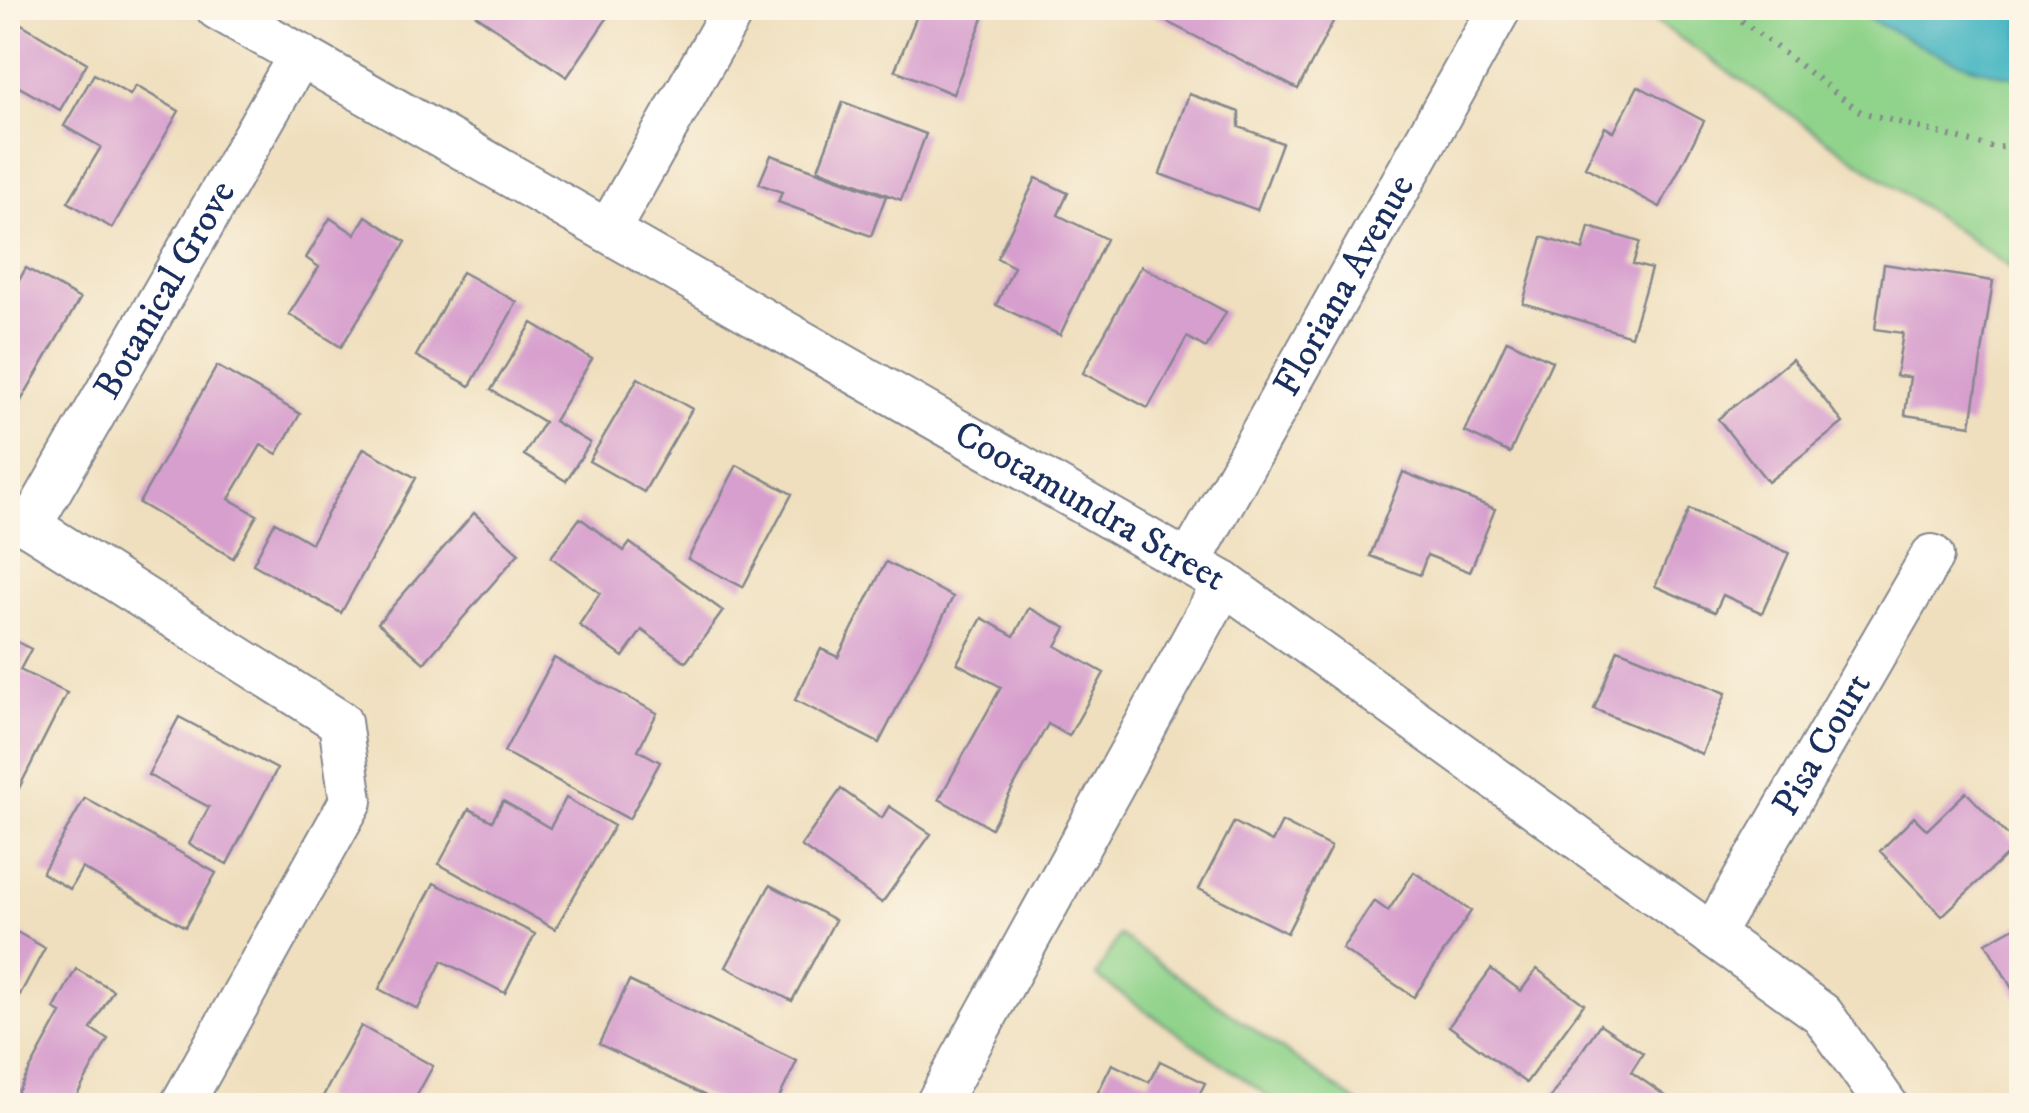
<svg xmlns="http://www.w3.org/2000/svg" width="2029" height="1113" viewBox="0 0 2029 1113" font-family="'IM FELL DW Pica',serif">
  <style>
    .green { fill: #90d38b; stroke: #568174; stroke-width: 2.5 }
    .water { fill: #49b7c3; stroke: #327390; stroke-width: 2.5 }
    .building { fill: #d79fce }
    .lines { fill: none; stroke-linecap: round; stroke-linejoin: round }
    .street-casing { stroke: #85878e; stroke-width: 46 }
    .path { stroke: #85878e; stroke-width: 6; stroke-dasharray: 2.5 8; stroke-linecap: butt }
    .street { stroke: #fff; stroke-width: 42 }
    .labels { text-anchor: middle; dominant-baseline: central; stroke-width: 8; stroke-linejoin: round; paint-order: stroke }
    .street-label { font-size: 38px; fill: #1b2f5e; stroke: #fcf5e5 }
  </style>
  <rect width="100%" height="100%" fill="#fcf5e5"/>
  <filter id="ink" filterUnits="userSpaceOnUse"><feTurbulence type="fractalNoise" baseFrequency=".01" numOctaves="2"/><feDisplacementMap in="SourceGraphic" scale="20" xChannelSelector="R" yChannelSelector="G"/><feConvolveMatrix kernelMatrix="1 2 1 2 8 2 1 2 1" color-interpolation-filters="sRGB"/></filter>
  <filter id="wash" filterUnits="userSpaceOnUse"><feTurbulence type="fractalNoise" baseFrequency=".0048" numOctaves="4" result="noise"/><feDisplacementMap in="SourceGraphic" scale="40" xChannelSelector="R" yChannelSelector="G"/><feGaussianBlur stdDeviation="2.25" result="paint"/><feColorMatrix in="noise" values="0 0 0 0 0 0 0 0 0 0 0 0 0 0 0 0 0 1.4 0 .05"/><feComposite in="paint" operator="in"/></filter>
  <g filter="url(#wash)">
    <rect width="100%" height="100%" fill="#efdfbe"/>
    <path class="green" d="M1637 8H2021V275Z
      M1119 935 1361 1105H1281L1096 976Z"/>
    <path class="water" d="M1849 8H2021V77C1960 71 1903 36 1849 8Z"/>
    <g id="blocks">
      <path class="building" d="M480 8H614L567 77 476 15Z
        M920 8H987L953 94 895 70Z
        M1140 8H1340L1298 89Z
        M8 16 87 63 60 110 19 87 8 107Z
        M94 74 130 95 136 86 179 111 112 228 68 202 101 147 64 126Z
        M1638 86 1704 121 1660 207 1585 167 1605 127 1614 132Z
        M1189 94 1239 112V127L1282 143 1257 210 1160 174Z
        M843 102 926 134 901 200 818 169Z
        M771 155 886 196 871 236 778 202 782 192 759 184Z
        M1036 178 1068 193 1058 215 1106 239 1060 335 996 305 1014 267 997 258Z
        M366 216 406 242 341 347 289 314 319 267 306 258 330 218 355 234Z
        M1589 227 1640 242 1633 264 1651 269 1631 336 1523 303 1542 237 1583 250Z
        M1884 264 1993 281 1971 425 1905 415 1910 377 1896 376 1903 333 1875 329Z
        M1141 266 1226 312 1206 348 1187 337 1148 408 1083 373Z
        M26 268 80 299 8 423V300Z
        M462 272 517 302 470 386 416 356Z
        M532 323 592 359 554 421 590 443 566 481 524 455 544 422 491 390Z
        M1507 340 1552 361 1510 453 1465 432Z
        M1792 359 1843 423 1768 482 1718 419Z
        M217 366 300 414 277 454 261 445 229 499 257 515 233 558 139 503Z
        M638 378 692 409 644 492 589 461Z
        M364 448 416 478 341 613 253 564 275 522 311 543Z
        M737 465 792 494 743 587 688 559Z
        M1403 472 1495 509 1470 572 1427 555 1420 575 1370 556Z
        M1689 509 1789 553 1762 613 1723 595 1715 612 1655 586Z
        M474 513 519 553 424 663 378 623Z
        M580 518 624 551 630 543 723 611 686 662 642 630 623 657 579 625 600 593 551 557Z
        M886 562 953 597 879 743 795 700 821 649 838 657Z
        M1029 608 1066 628 1056 646 1104 673 1069 736 1048 724 991 828 939 799 1001 687 957 663 982 618 1014 636Z
        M8 637 31 649 20 670 67 693 16 794 8 790Z
        M1618 649 1726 693 1702 754 1594 709Z
        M554 658 657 713 638 750 660 762 629 819 504 752Z
        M179 717 277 769 227 864 189 844 209 807 148 775Z
        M841 789 882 818 889 806 931 834 882 903 801 846Z
        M1966 792 2017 845 1942 916 1880 851 1914 817 1927 830Z
        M85 798 216 873 185 927 82 868 70 889 42 873Z
        M566 798 614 826 555 929 439 864 469 809 492 821 503 801 550 828Z
        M1234 822 1272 842 1282 822 1331 847 1287 933 1199 889Z
        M1414 872 1471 911 1414 997 1342 949 1374 901 1388 911Z
        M434 883 535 934 505 993 442 961 418 1009 379 989Z
        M770 885 835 920 792 1001 726 967Z
        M2022 923V1006L1986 943Z
        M8 927 45 948 8 1017Z
        M76 969 113 990 91 1029 108 1039 71 1106H10L61 1013 54 1009Z
        M1491 969 1521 991 1537 969 1584 1004 1526 1083 1449 1026Z
        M629 981 797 1061 775 1106H727L599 1044Z
        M1600 1024 1643 1053 1631 1072 1667 1097 1662 1106H1560L1550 1098Z
        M361 1026 433 1066 411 1106H336L322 1098Z
        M1160 1061 1205 1083 1196 1101 1205 1106H1091L1112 1064 1149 1082Z"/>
    </g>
  </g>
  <g filter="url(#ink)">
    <use href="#blocks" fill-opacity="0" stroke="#85878e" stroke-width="2.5"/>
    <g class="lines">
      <defs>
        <g id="street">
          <path id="s1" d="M217 8 1224 583 1822 1014 1887 1106"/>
          <path d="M608 231 734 8"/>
          <path d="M8 516 30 526 340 722 351 801 181 1106"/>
          <path id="s2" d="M30 526 300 55"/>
          <path id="s3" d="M1189 563 1500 8"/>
          <path id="s4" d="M1712 935 1932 556"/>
          <path d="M936 1106 1224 583"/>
        </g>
      </defs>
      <use href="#street" class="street-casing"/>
      <path class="path" d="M1725 8 1861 112 1994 148 2022 145"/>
      <use href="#street" class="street"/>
    </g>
  </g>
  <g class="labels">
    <g class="street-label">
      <text stroke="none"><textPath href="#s3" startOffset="318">Floriana Avenue</textPath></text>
      <text stroke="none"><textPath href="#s2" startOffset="272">Botanical Grove</textPath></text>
      <text stroke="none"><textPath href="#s1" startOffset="1005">Cootamundra Street</textPath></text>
      <text stroke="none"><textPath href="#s4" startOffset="220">Pisa Court</textPath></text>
    </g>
  </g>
  <rect width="2029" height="1113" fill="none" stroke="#fcf5e5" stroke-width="40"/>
</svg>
